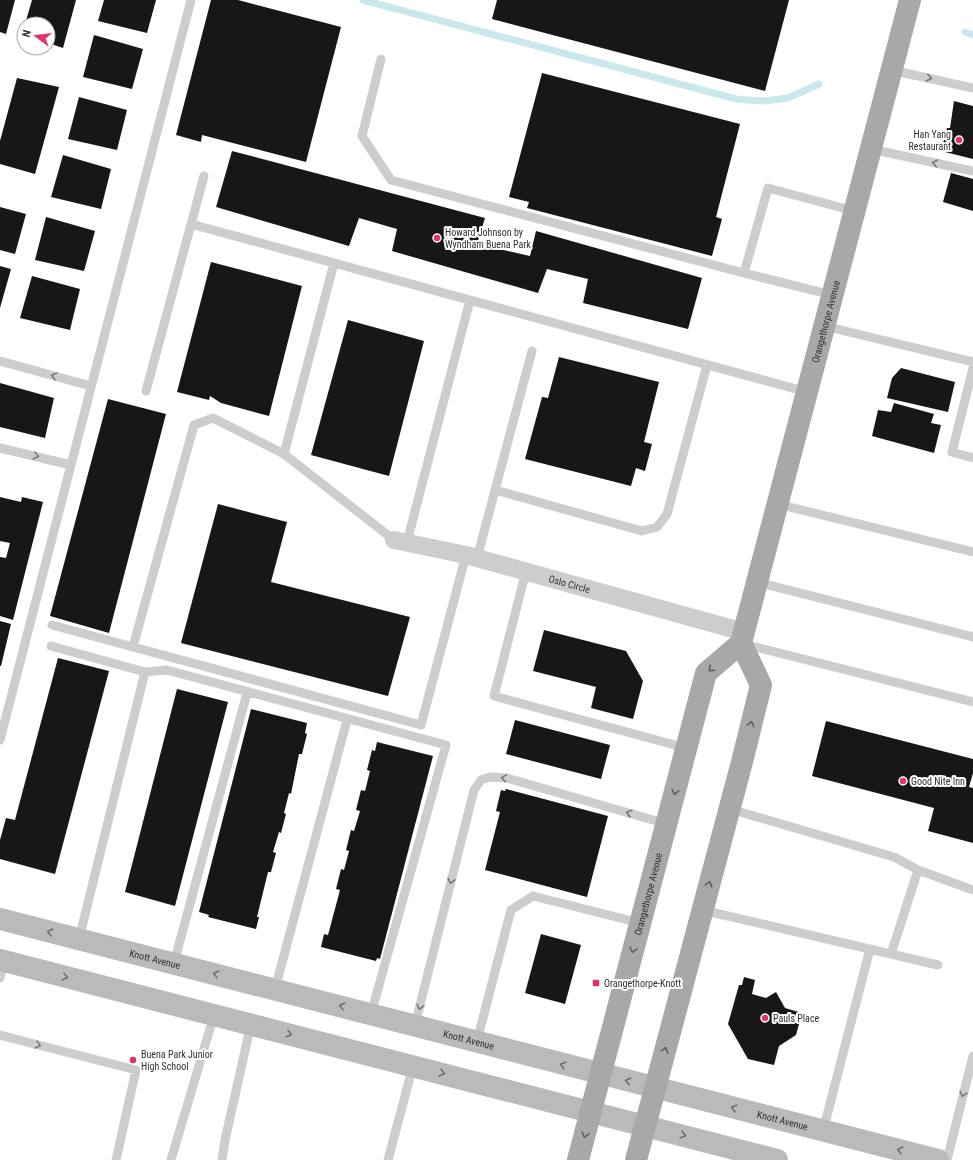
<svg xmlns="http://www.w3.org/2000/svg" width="973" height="1160" viewBox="0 0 973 1160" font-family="'Roboto Condensed',sans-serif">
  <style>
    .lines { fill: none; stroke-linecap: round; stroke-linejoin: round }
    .stream { stroke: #cae7ec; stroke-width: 7 }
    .building { fill: #171717 }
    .lane { stroke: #cdcdcd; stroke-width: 9 }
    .street { stroke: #cdcdcd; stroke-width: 18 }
    .secondary { stroke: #bababa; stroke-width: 22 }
    .primary { stroke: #a8a8a8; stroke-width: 22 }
    .oneway { stroke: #777 }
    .oneway2 { stroke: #606060 }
    .oneway3 { stroke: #6e6e6e }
    .poi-dot { fill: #e63268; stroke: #fff; stroke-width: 1.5 }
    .labels { text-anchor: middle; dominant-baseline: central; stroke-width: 4; stroke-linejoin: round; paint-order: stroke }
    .poi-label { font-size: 10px; fill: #303030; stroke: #fff; text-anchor: start }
    .street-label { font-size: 10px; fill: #303030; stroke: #fff }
  </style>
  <rect width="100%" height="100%" fill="#fff"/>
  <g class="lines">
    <path class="stream" d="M363 0 736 99 763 101 788 98 819 84
      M965 32 973 35"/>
  </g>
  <path class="building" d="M0 0H15L6 34 0 32Z
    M32 0H76L63 48 48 43V24H25Z
    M104 0H156L147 33 98 21Z
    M211 0H238L341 27 306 162 202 135 201 142 176 135Z
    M497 0H789L765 91 492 19Z
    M94 35 143 49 132 89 83 77Z
    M542 73 740 124 716 217 722 219 712 256 527 208 529 202 509 197Z
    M17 78 59 87 35 174 0 164V141Z
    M79 97 127 110 117 150 68 139Z
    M954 101 973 106V159L941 151 947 128H950Z
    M232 151 485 218 477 244 530 256 536 231 702 278 688 329 583 303 588 279 547 269 538 293 392 251 397 229 359 218 349 246 216 207Z
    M63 155 111 169 101 209 51 197Z
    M951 173 973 179V211L943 202Z
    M0 207 26 214 15 254 0 250Z
    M46 217 95 231 84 271 35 260Z
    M211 262 302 286 269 416 221 403 210 396 209 400 177 392Z
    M0 266 11 269 0 308Z
    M32 276 80 289 70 330 20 318Z
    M348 320 424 341 389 476 311 455Z
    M559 357 659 382 644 442 652 444 645 471 636 468 631 486 525 459 542 397 548 398Z
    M901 368 955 382 948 412 887 398 892 378Z
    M0 383 54 398 45 438 0 427Z
    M108 399 166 414 109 633 50 616Z
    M894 403 934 414 931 423 941 425 934 453 872 436 878 410 891 412Z
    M0 497 21 502 22 497 43 502 13 620 0 616V557L6 558 10 543 0 541Z
    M218 504 287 522 271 582 410 617 388 696 181 643Z
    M0 621 11 624 1 666H0Z
    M544 630 626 651 643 681 633 719 591 708 596 687 533 671Z
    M58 658 109 671 55 874 0 859V840L6 818 15 820Z
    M177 689 228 702 175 906 125 892Z
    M251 709 307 723 305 733 307 734 302 754H299L291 794 289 793 284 813 286 814 281 833 279 832 273 852 276 853 271 872H268L257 917H259L256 929 208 917 209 915 199 912Z
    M515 720 610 745 601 779 506 754Z
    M826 721 973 759V773L969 787 973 788V843L928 831 934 808 812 776Z
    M377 742 433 756 380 959 377 958 376 961 321 947 324 934 328 935 340 890 336 889 341 869 344 870 349 851 346 850 351 830 354 831 360 811 356 810 361 790 365 791 370 771 367 770 372 750 375 751Z
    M506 789 608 816 587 897 485 870 500 812 496 811 501 790 505 791Z
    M541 934 581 945 565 1004 525 993Z
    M744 977 755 980 752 994 766 998 776 992 785 1008 802 1013 796 1035 779 1046 774 1065 748 1059 728 1024 739 985H742Z"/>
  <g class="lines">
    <path class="lane" d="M381 59 362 136 391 180 744 273
      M891 70 973 88
      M871 149 973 171
      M191 224 807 392
      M832 295 744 273 768 188 854 211
      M824 326 973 362
      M0 361 91 386
      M973 368 952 452 973 458
      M146 391 204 176
      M0 448 71 465
      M284 454 334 263
      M495 490 642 531 657 527 667 514 707 365
      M777 504 973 552
      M407 542 470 300
      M477 558 532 351
      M526 571 494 696 686 748
      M757 582 973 637
      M52 625 421 725 466 555
      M744 644 973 702
      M51 646 145 672 167 670 446 745 371 1014
      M133 647 194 425 213 418 284 454 394 540
      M0 740 191 0
      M730 809 894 857 918 870 973 890
      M702 910 938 965
      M79 939 145 672
      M891 954 918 870
      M174 963 247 693
      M0 978 4 961
      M275 989 347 720
      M415 1025 474 790 481 780 490 777 507 778 667 824
      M0 1035 136 1070 116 1160
      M477 1041 511 910 533 896 640 923
      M823 1131 870 949
      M171 1160 214 1015
      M222 1160 225 1140 251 1024
      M388 1160 413 1066
      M947 1160 973 1056"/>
    <path class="street" id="s1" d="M394 540 466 555 744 632"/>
    <g class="secondary">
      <path id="s2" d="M0 919 938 1160"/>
      <path d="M0 960 777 1160"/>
    </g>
    <g class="primary">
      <path id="s3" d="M578 1160 706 673 741 643 910 0"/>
      <path d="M636 1160 742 762 761 685 741 643"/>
    </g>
  </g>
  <defs><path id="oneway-chevron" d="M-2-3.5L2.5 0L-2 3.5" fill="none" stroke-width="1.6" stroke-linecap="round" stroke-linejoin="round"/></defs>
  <g class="oneway">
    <use href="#oneway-chevron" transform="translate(929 78) rotate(12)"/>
    <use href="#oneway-chevron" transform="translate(935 163) rotate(-168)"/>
    <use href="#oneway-chevron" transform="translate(54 376) rotate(-165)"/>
    <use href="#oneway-chevron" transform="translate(36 456) rotate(14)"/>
    <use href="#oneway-chevron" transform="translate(504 778) rotate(-171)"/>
    <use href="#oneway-chevron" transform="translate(629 813) rotate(-164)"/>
    <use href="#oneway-chevron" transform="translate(451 881) rotate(104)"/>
    <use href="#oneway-chevron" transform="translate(420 1007) rotate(104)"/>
    <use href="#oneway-chevron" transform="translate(38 1045) rotate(14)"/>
    <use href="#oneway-chevron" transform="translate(963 1094) rotate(104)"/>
  </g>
  <g class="oneway2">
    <use href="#oneway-chevron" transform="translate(711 669) rotate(139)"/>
    <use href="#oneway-chevron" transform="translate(751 724) rotate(-76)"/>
    <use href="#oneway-chevron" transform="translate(675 792) rotate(104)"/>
    <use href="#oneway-chevron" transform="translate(709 884) rotate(-75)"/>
    <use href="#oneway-chevron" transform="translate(633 950) rotate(105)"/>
    <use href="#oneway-chevron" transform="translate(665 1050) rotate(-75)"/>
    <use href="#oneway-chevron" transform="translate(585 1135) rotate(105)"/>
  </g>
  <g class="oneway3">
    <use href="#oneway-chevron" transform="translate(50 932) rotate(-166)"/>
    <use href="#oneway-chevron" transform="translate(216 974) rotate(-166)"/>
    <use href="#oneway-chevron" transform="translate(65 977) rotate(14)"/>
    <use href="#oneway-chevron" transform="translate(342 1006) rotate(-166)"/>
    <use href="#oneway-chevron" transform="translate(289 1034) rotate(14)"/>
    <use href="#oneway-chevron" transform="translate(563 1065) rotate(-165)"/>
    <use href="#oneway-chevron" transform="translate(442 1073) rotate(14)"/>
    <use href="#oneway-chevron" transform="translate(628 1081) rotate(-167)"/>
    <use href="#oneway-chevron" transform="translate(734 1108) rotate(-165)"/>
    <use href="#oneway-chevron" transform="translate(683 1135) rotate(15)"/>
    <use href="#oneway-chevron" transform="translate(900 1150) rotate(-166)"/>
  </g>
  <g class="poi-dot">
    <circle cx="959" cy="140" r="4"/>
    <circle cx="437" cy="238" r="4"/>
    <circle cx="903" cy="781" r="4"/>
    <rect x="592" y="979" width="8" height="8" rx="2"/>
    <circle cx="765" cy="1018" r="4"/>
    <circle cx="133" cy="1060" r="4"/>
  </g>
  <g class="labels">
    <g class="poi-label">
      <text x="951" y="134" text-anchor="end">Han Yang<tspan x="951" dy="12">Restaurant</tspan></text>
      <text x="445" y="232">Howard Johnson by<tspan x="445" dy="12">Wyndham Buena Park</tspan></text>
      <text x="911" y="781">Good Nite Inn</text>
      <text x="604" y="983">Orangethorpe-Knott</text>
      <text x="773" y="1018">Pauls Place</text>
      <text x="141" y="1054">Buena Park Junior<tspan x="141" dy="12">High School</tspan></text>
    </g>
    <g class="street-label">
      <text stroke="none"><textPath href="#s3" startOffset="882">Orangethorpe Avenue</textPath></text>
      <text stroke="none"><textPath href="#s1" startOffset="181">Oslo Circle</textPath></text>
      <text stroke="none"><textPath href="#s3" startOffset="275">Orangethorpe Avenue</textPath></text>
      <text stroke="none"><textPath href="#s2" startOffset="160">Knott Avenue</textPath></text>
      <text stroke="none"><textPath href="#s2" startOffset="484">Knott Avenue</textPath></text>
      <text stroke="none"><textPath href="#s2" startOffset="808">Knott Avenue</textPath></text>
    </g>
  </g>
  <g transform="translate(36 36) rotate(285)"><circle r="19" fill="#ffffff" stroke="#acacac"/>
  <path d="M0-3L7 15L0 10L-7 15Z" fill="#e63268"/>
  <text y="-6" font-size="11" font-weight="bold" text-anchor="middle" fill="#303030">N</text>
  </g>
</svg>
